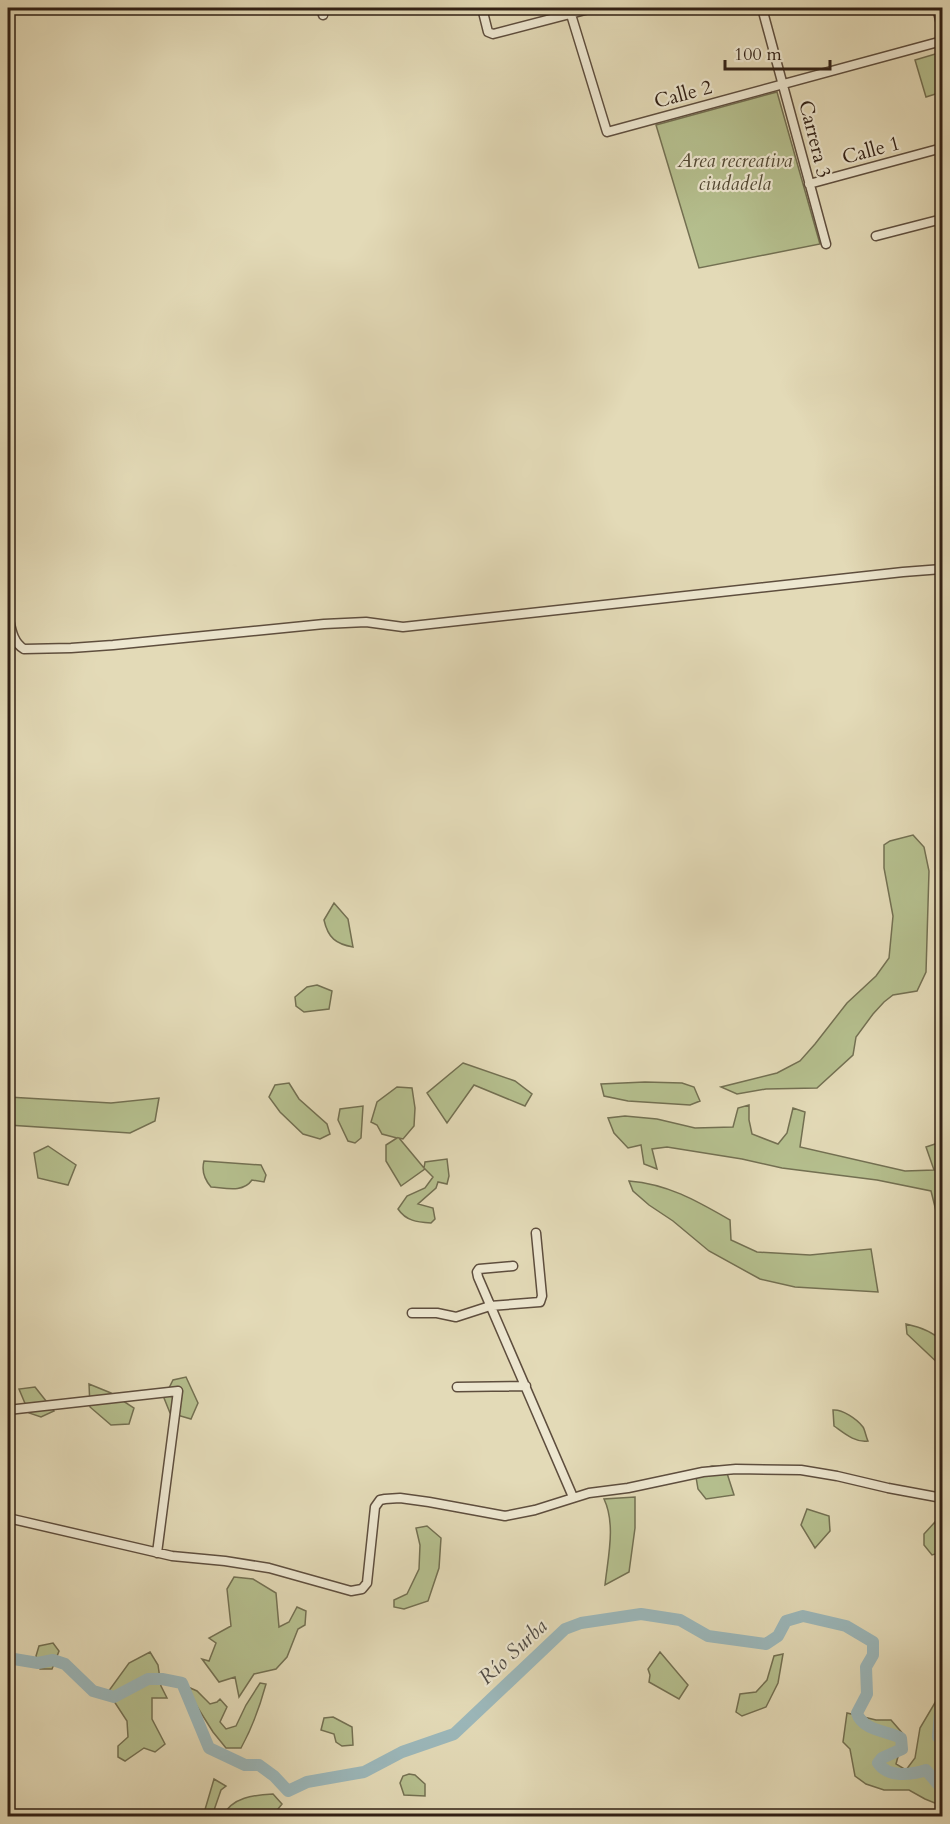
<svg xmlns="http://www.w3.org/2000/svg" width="950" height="1824" viewBox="0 0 950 1824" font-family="Cardo,serif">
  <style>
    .green { fill: #b5bf8e; stroke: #737052; stroke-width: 1.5 }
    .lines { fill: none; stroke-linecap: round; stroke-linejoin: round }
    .river { stroke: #9bb7ba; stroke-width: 12 }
    .minor-casing { stroke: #5e4e3e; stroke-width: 11 }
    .minor { stroke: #ede7d0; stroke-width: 8 }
    .labels { text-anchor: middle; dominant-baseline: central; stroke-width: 4.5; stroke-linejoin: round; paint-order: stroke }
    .street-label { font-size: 20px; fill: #312015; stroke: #ede7d0 }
    .park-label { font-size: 20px; font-style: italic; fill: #524833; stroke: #ede7d0 }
    .water-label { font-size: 21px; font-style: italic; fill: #514d47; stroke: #ede7d0 }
  </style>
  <rect width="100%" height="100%" fill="#e3dab7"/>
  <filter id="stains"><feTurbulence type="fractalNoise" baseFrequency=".00333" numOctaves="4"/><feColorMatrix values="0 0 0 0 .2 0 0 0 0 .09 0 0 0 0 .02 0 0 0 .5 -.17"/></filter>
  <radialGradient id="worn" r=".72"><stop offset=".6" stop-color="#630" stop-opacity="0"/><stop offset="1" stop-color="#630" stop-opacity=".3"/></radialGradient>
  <path class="green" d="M942 52V92L926 97 915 60Z
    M777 92 820 244 699 268 656 125Z
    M913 835 924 847 929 871 926 972 917 991 893 995 884 1002 873 1014 856 1037 853 1055 817 1088 766 1089 737 1094 721 1087 777 1073 800 1061 815 1044 847 1003 876 976 889 958 893 916 884 868V845L890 841Z
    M334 903 348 919 353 947C336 944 328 938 324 920Z
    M317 985 332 991 329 1009 304 1012 296 1006 295 997 307 987Z
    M463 1063 515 1081 532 1094 525 1106 474 1085 447 1123 427 1093Z
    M645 1082 682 1083 694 1087 700 1101 690 1105 628 1101 604 1096 601 1084Z
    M289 1083 299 1099 327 1124 330 1134 320 1139 303 1134 280 1112 269 1097 275 1085Z
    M397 1087 412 1088 415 1108 414 1126 403 1139 399 1138 424 1168 425 1162 447 1159 449 1176 447 1184 438 1182 436 1188 418 1204 433 1208 435 1219 431 1223C417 1222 406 1221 398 1209L407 1196 425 1188 433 1177 425 1169 401 1186 386 1161V1145L397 1138 382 1134 377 1125 371 1122 377 1102Z
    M8 1097 111 1103 159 1098 155 1121 130 1133 8 1125Z
    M749 1105V1120L752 1134 778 1144 787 1133 793 1108 805 1112 800 1147 905 1171 934 1170 926 1147 941 1142 942 1152V1220L938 1219 931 1191 877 1180 782 1168 742 1159 667 1147 652 1149 657 1169 644 1164 641 1145 628 1148 614 1133 608 1118 625 1116 657 1119 695 1128 733 1127 738 1108Z
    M363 1106 361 1138 355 1143 348 1141 338 1120 340 1109Z
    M48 1146 76 1165 68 1185 38 1178 34 1153Z
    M204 1161 261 1165 266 1175 264 1182 252 1180C243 1193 226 1188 211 1187 205 1180 201 1172 204 1161Z
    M629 1181C668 1184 697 1201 730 1220L731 1240 757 1252 810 1255 871 1249 878 1292 795 1287 760 1279 709 1251 673 1221 649 1205 633 1191Z
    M906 1324C920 1327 932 1331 942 1341V1367L907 1334Z
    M186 1377 198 1403 191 1419 170 1413 164 1398 173 1380Z
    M89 1384 111 1393 134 1408 129 1424 111 1425 90 1407Z
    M35 1387 54 1411 41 1417 29 1413 19 1389Z
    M833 1410C842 1409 857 1419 863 1427 865 1430 866 1437 868 1441 855 1443 844 1433 834 1426Z
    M712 1466 725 1467 734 1495 706 1499 698 1489 695 1471Z
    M635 1497V1528L629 1572 605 1585C608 1557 616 1524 604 1499Z
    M807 1509 829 1516 830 1531 815 1548 801 1525Z
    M935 1522 942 1531V1552L932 1555 924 1545V1534Z
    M427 1526 441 1538 439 1568 428 1601 404 1609 394 1607V1600L407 1594 419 1569 420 1545 416 1528Z
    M234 1577 253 1579 276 1593 279 1627 289 1622 297 1607 306 1611 305 1625 298 1629 287 1657 276 1669 254 1674 239 1697 235 1677 219 1682 202 1659 209 1661 216 1643 209 1638 231 1626 227 1589Z
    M53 1643 59 1651 52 1669H40L36 1656 39 1646Z
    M150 1652 158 1665 161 1686 167 1698H152V1719L165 1744 155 1752 144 1748 125 1761 118 1757V1746L128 1737 127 1721 108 1692 129 1663Z
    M660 1652 688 1685 679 1699 649 1682 650 1675 648 1669Z
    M783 1654 778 1683 766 1707 742 1716 736 1712 740 1694 756 1692 767 1680 774 1656Z
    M260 1683 266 1684C260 1706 252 1728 241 1748H226L213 1732 186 1689 188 1687 197 1691 210 1704 217 1702 220 1699 227 1707 220 1722 226 1729 236 1726 246 1705Z
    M942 1694V1727L935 1732 942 1737V1806L925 1799 909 1790H884L866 1784 855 1776 850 1749 843 1742 847 1713 876 1720H891L904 1735 896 1764 906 1770 915 1758 920 1728 936 1701Z
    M333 1717 352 1727 353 1745 342 1746 336 1742 334 1734 321 1730 324 1718Z
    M409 1774 415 1775 425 1784V1796L404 1795 400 1783 403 1776Z
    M214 1779 226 1786 221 1790 212 1816H200L204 1813Z
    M273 1794 282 1804 274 1814 223 1816C232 1797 254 1795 273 1794Z"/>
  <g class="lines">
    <path class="river" d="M8 1658 38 1663 53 1660 65 1664 93 1691 114 1697 148 1679H162L182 1683 209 1748 245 1765H259L274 1776 288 1791 307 1782 364 1772 402 1752 454 1734 565 1629 581 1623 641 1614 680 1620 708 1636 766 1644 778 1636 786 1621 803 1616 846 1626 873 1642V1655L866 1667 867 1694 857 1713C862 1730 887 1731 901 1738L902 1749 882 1758 878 1763C888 1778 911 1775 926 1770L942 1789
      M942 1701 940 1712 938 1737 942 1740"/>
    <defs>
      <path id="minor" d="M321 8 323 15
        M482 8 488 32 493 34 593 8
        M569 8 607 132 942 41
        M762 8 826 244
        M937 8 942 28
        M809 184 942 148
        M876 236 942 219
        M8 615C11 627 12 642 24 649L71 648 113 645 324 624 366 622 403 627 903 572 942 569
        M513 1266 479 1269 477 1272 478 1277 573 1497
        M412 1313H437L456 1317 490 1306 540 1302 542 1296 536 1233
        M457 1387 526 1386
        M8 1410 178 1391 157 1553
        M8 1518 172 1556 225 1561 269 1568 351 1591 362 1589 367 1583 375 1507 380 1500 385 1499 400 1498 429 1502 505 1516 535 1510 589 1493 628 1488 703 1472 736 1469 801 1470 837 1476 888 1488 942 1498"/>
    </defs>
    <use href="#minor" class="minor-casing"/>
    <use href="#minor" class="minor"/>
  </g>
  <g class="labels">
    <g class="street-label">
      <text transform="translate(683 94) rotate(-15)">Calle 2</text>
      <text transform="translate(815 139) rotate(76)">Carrera 3</text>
      <text transform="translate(871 150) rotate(-15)">Calle 1</text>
    </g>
    <g class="park-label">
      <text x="735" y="160">Area recreativa<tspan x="735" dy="23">ciudadela</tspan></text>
    </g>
    <g class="water-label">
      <text transform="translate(513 1652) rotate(-43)">Río Surba</text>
    </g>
  </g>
  <rect width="950" height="1824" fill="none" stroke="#e3dab7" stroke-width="30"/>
  <rect x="9" y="9" width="932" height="1806" fill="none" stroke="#312015" stroke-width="3"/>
  <rect x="15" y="15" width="920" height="1794" fill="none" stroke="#312015" stroke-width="1.5"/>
  <path d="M725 60v9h105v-9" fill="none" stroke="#312015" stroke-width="3"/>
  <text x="734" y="60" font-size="18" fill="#312015" stroke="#ede7d0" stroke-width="4.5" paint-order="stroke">100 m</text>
  <rect width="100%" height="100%" filter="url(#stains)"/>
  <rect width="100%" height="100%" fill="url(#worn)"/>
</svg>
